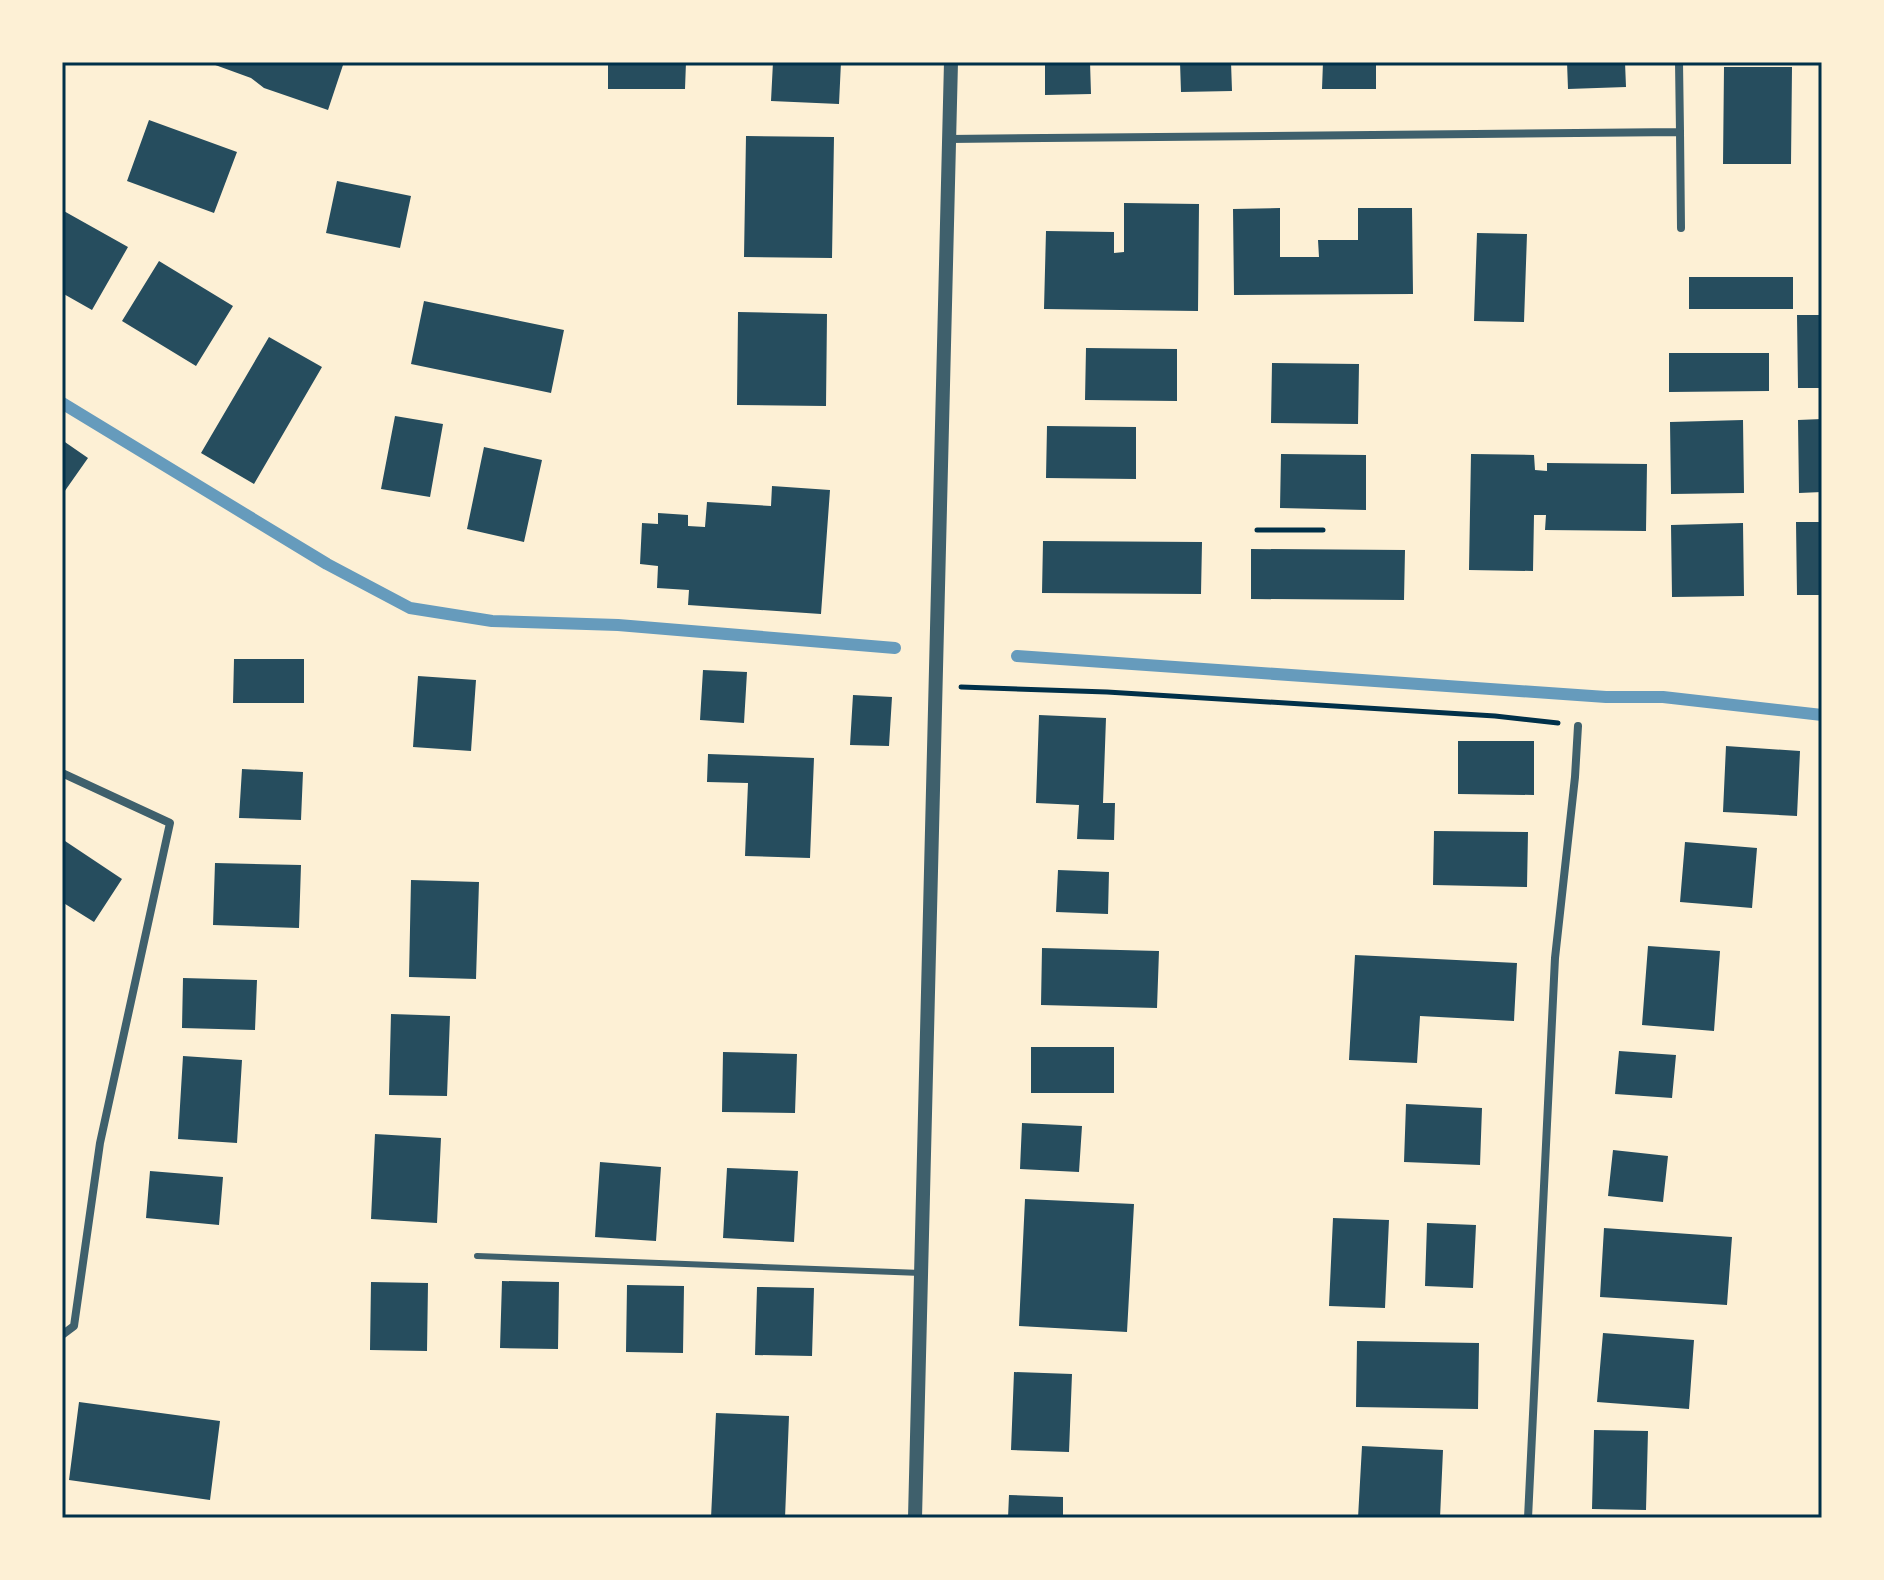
<svg xmlns="http://www.w3.org/2000/svg" width="1884" height="1580" viewBox="0 0 1884 1580" font-family="'Noto Serif',serif">
  <style>
    .lines { fill: none; stroke-linecap: round; stroke-linejoin: round }
    .stream { stroke: #669bbc; stroke-width: 12 }
    .building { fill: #264d5e }
    .path { stroke: #003049; stroke-width: 5 }
    .service { stroke: #3f606c; stroke-width: 6 }
    .minor { stroke: #3f606c; stroke-width: 8 }
    .tertiary { stroke: #3f606c; stroke-width: 14 }
    .neatline { fill: none; stroke: #003049; stroke-width: 3 }
  </style>
  <rect width="100%" height="100%" fill="#fdf0d5"/>
  <g class="lines">
    <path class="stream" d="M62 403 327 564 410 608 492 621 618 625 895 648
      M1017 656 1606 697H1663L1822 715"/>
  </g>
  <path class="building" d="M207 62H344L328 110 264 88 251 78Z
    M608 62H686L685 89H608Z
    M773 62H841L839 104 771 101Z
    M1045 62H1090L1091 94 1045 95Z
    M1180 62H1231L1232 91 1181 92Z
    M1323 62H1376V89H1322Z
    M1567 62H1625L1626 87 1568 89Z
    M1724 67H1792L1791 164H1723Z
    M149 120 237 152 214 213 127 181Z
    M746 136 834 137 832 258 744 257Z
    M337 181 411 196 400 248 326 233Z
    M1124 203 1199 204 1198 311 1044 309 1046 231 1114 232V253L1124 252Z
    M1280 208V257H1319L1318 240H1358V208H1412L1413 294 1234 295 1233 209Z
    M62 210 128 247 92 310 62 293Z
    M1477 233 1527 234 1524 322 1474 321Z
    M159 261 233 306 196 366 122 321Z
    M1689 277H1793V309H1689Z
    M424 301 564 330 551 393 411 364Z
    M738 312 827 314 826 406 737 405Z
    M1797 315H1822V388H1798Z
    M269 337 322 367 254 484 201 453Z
    M1086 348 1177 349V401L1085 400Z
    M1669 353H1769V391L1669 392Z
    M1272 363 1359 364 1358 424 1271 423Z
    M395 416 443 424 430 497 381 489Z
    M1822 419V492L1799 493 1798 420Z
    M1743 420 1744 493 1671 494 1670 422Z
    M1047 426 1136 427V479L1046 478Z
    M62 440 88 458 62 495Z
    M484 447 542 460 524 542 467 529Z
    M1281 454 1366 455V510L1280 508Z
    M1471 454 1534 455 1535 470 1547 471V463L1647 464 1646 531 1545 530 1546 515H1534L1533 571 1469 570Z
    M772 486 830 490 821 614 688 605 689 590 657 588 658 566 640 564 642 523 658 524V513L688 515V526L705 527 707 502 771 506Z
    M1796 522H1822V595H1797Z
    M1743 523 1744 596 1672 597 1671 525Z
    M1043 541 1202 542 1201 594 1042 593Z
    M1251 549 1405 550 1404 600 1251 599Z
    M234 659H304V703H233Z
    M703 670 747 672 744 723 700 720Z
    M418 676 476 680 471 751 413 747Z
    M853 695 892 697 889 746 850 745Z
    M1039 715 1106 718 1103 803H1115L1114 840 1077 839 1079 805 1036 803Z
    M1458 741H1534V795L1458 794Z
    M1726 746 1800 751 1797 816 1723 812Z
    M708 754 814 758 810 858 745 856 748 783 707 782Z
    M242 769 303 772 301 820 239 818Z
    M1434 831 1528 832 1527 887 1433 885Z
    M62 839 122 879 94 922 62 902Z
    M1685 842 1757 848 1752 908 1680 902Z
    M215 863 301 865 299 928 213 925Z
    M1058 870 1109 872 1108 914 1056 912Z
    M411 880 479 882 476 979 409 977Z
    M1648 946 1720 951 1714 1031 1642 1025Z
    M1042 948 1159 951 1157 1008 1041 1005Z
    M1355 955 1517 963 1514 1021 1420 1016 1417 1063 1349 1060Z
    M183 978 257 980 255 1030 182 1028Z
    M391 1014 450 1016 447 1096 389 1095Z
    M1031 1047H1114V1093H1031Z
    M1619 1051 1676 1055 1672 1098 1615 1094Z
    M723 1052 797 1054 795 1113 722 1112Z
    M183 1056 242 1060 237 1143 178 1139Z
    M1406 1104 1482 1108 1480 1165 1404 1162Z
    M1022 1123 1082 1126 1079 1172 1020 1169Z
    M375 1134 441 1138 437 1223 371 1219Z
    M1613 1150 1668 1156 1663 1202 1608 1196Z
    M600 1162 661 1167 656 1241 595 1237Z
    M727 1168 798 1171 794 1242 723 1238Z
    M150 1171 223 1177 219 1225 146 1218Z
    M1025 1199 1134 1204 1127 1332 1019 1326Z
    M1333 1218 1389 1220 1385 1308 1329 1306Z
    M1427 1223 1476 1225 1473 1288 1425 1286Z
    M1604 1228 1732 1237 1727 1305 1600 1297Z
    M502 1281 559 1282 558 1349 500 1348Z
    M371 1282 428 1283 427 1351 370 1350Z
    M627 1285 684 1286 683 1353 626 1352Z
    M757 1287 814 1288 812 1356 755 1355Z
    M1603 1333 1694 1340 1689 1409 1597 1402Z
    M1357 1341 1479 1343 1478 1409 1356 1407Z
    M1014 1372 1072 1374 1069 1452 1011 1450Z
    M79 1402 220 1421 210 1500 69 1480Z
    M716 1413 789 1416 785 1518H711Z
    M1594 1430 1648 1431 1646 1510 1592 1509Z
    M1362 1446 1443 1450 1440 1518H1358Z
    M1009 1495 1063 1497V1518H1008Z"/>
  <g class="lines">
    <path class="path" d="M1257 530H1323
      M961 687 1107 692 1495 716 1558 723"/>
    <path class="service" d="M477 1256 921 1273"/>
    <path class="minor" d="M1680 132 1681 228
      M949 139 1680 132 1679 62
      M62 773 170 823 100 1143 74 1326 62 1335
      M1528 1518 1555 958 1575 777 1578 726"/>
    <path class="tertiary" d="M915 1518 951 62"/>
  </g>
  <rect width="1884" height="1580" fill="none" stroke="#fdf0d5" stroke-width="128"/>
  <rect x="64" y="64" width="1756" height="1452" class="neatline"/>
</svg>
